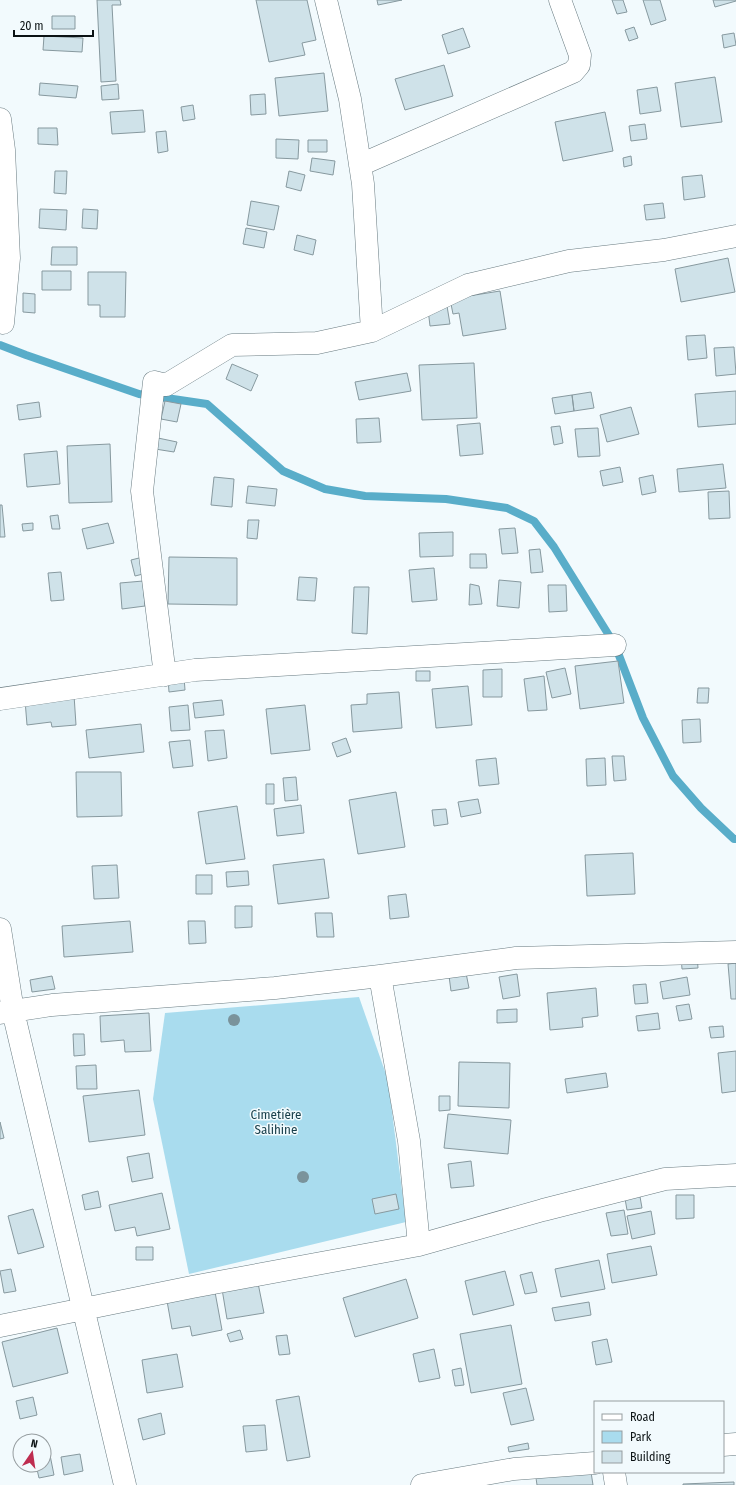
<svg xmlns="http://www.w3.org/2000/svg" width="736" height="1485" viewBox="0 0 736 1485" font-family="'Fira Sans Condensed',sans-serif">
  <style>
    .green { fill: #a9dcee }
    .lines { fill: none; stroke-linecap: round; stroke-linejoin: round }
    .stream { stroke: #59adc9; stroke-width: 8 }
    .building { fill: #cfe2e9; stroke: #87999f }
    .street-casing { stroke: #697b81; stroke-width: 23 }
    .street { stroke: #fff; stroke-width: 22 }
    .tree { fill: #7a939b }
    .labels { text-anchor: middle; dominant-baseline: central; stroke-width: 3; stroke-linejoin: round; paint-order: stroke }
    .park-label { font-size: 13px; fill: #173e4a; stroke: #f2fafd }
  </style>
  <rect width="100%" height="100%" fill="#f2fafd"/>
  <path class="green" d="M359 997 388 1080 406 1222 189 1274 153 1099 165 1013Z"/>
  <g class="lines">
    <path class="stream" d="M0 345 26 355 139 394 207 404 283 471 325 489 365 496 446 499 507 508 534 521 554 547 615 645 643 718 673 776 701 808 734 839H736"/>
  </g>
  <path class="building" d="M97 0H120L121 5H112L116 81 101 82Z
    M256 0H307L316 40 302 43 305 55 269 62Z
    M377 0H402L378 5Z
    M612 0H623L627 12 617 14Z
    M643 0H660L666 20 651 25Z
    M713 0H736V1L715 7Z
    M52 16H75V29H52Z
    M634 27 638 38 629 41 625 30Z
    M463 28 470 47 448 54 442 35Z
    M734 33 736 45 724 48 722 35Z
    M44 36 83 38 82 52 43 50Z
    M444 65 453 96 405 110 395 79Z
    M324 73 328 111 279 116 275 78Z
    M715 77 722 122 681 127 675 83Z
    M40 83 78 86 76 98 39 95Z
    M118 84 119 99 102 100 101 86Z
    M657 87 661 111 640 114 637 90Z
    M265 94 266 114 251 115 250 95Z
    M193 105 195 119 183 121 181 107Z
    M143 110 145 132 112 134 110 112Z
    M605 112 613 151 563 161 555 122Z
    M645 124 647 139 631 141 629 126Z
    M38 128H57L58 145 38 144Z
    M166 131 168 151 158 153 156 132Z
    M276 139 299 140 298 159 276 158Z
    M308 140H327V152H308Z
    M631 156 632 165 624 167 623 158Z
    M312 158 335 161 333 175 310 171Z
    M55 171H67L66 194 54 193Z
    M289 171 305 175 301 191 286 187Z
    M702 175 705 197 684 200 682 177Z
    M251 201 279 206 274 230 247 225Z
    M663 203 665 218 646 220 644 205Z
    M40 209 67 210 66 230 39 228Z
    M83 209 98 210 97 229 82 228Z
    M246 228 267 232 264 248 243 244Z
    M297 235 316 240 313 255 294 250Z
    M52 247H77V265H51Z
    M728 258 735 292 681 302 675 269Z
    M42 271H71V290H42Z
    M88 272H126L125 317H100V305H88Z
    M500 291 506 329 463 336 459 313 453 314 450 299Z
    M23 293 35 294V313L23 312Z
    M447 306 450 324 430 326 428 309Z
    M705 335 707 358 688 360 686 336Z
    M734 347 736 374 716 376 714 348Z
    M474 363 477 418 422 420 419 365Z
    M232 364 258 375 251 391 226 379Z
    M407 373 411 391 359 400 355 382Z
    M736 391V424L698 427 695 394Z
    M591 392 594 408 574 411 572 395Z
    M572 395 574 411 555 414 552 398Z
    M165 401 181 404 177 422 161 419Z
    M39 402 41 417 19 420 17 405Z
    M631 407 639 434 607 442 600 415Z
    M379 418 381 442 357 443 356 419Z
    M480 423 483 454 460 456 457 425Z
    M560 426 563 443 554 445 551 427Z
    M598 428 600 456 578 457 575 429Z
    M158 438 177 442 174 452 155 449Z
    M110 444 112 502 69 503 67 446Z
    M57 451 60 484 27 487 24 454Z
    M723 464 726 488 679 492 677 469Z
    M620 467 623 482 603 486 600 471Z
    M653 475 656 492 642 495 639 478Z
    M214 477 234 479 232 507 211 505Z
    M248 486 277 489 275 506 246 503Z
    M729 491 730 518 709 519 708 492Z
    M0 505H2L5 537H0Z
    M58 515 60 529H52L50 516Z
    M248 520H259L257 539 247 538Z
    M33 523V530L23 531 22 524Z
    M108 523 114 543 87 549 82 529Z
    M515 528 518 553 502 554 499 529Z
    M453 532V556L420 557 419 533Z
    M540 549 543 572 531 573 529 550Z
    M470 554H486L487 568H470Z
    M147 556 151 572 135 576 131 560Z
    M169 557 237 558V605L168 604Z
    M434 568 437 600 412 602 409 570Z
    M61 572 64 600 51 601 48 573Z
    M299 577 317 578 315 601 297 600Z
    M499 580 521 582 519 608 497 606Z
    M143 581 145 606 122 609 120 583Z
    M470 584 479 586 482 604 469 605Z
    M548 585H566L567 611 549 612Z
    M354 587H369L367 634 352 633Z
    M618 661 624 703 580 709 575 666Z
    M565 668 571 694 552 698 546 672Z
    M502 669V697H483V670Z
    M416 671H430V681H416Z
    M544 676 547 710 528 711 524 679Z
    M184 677 185 690 169 692 168 679Z
    M468 686 472 725 436 728 432 689Z
    M698 688H709L708 703H697Z
    M399 692 402 728 353 732 351 705 367 704V694Z
    M74 695 76 725 52 727 51 722 27 725 25 700Z
    M222 700 224 715 195 718 193 703Z
    M188 705 190 730 171 731 169 707Z
    M305 705 310 750 271 754 266 709Z
    M700 719 701 742 683 743 682 720Z
    M141 724 144 752 89 758 86 730Z
    M224 730 227 758 208 761 205 731Z
    M346 738 351 752 337 757 332 743Z
    M190 740 193 766 173 768 169 742Z
    M612 756H624L626 780 614 781Z
    M496 758 499 784 479 786 476 760Z
    M605 758 606 785 587 786 586 759Z
    M76 772H121L122 816 77 817Z
    M296 777 298 800 285 801 283 778Z
    M266 784H274V804H266Z
    M396 792 405 847 358 854 349 800Z
    M478 799 481 813 461 817 458 802Z
    M301 805 304 833 277 836 274 809Z
    M237 806 245 859 206 864 198 812Z
    M446 809 448 824 434 826 432 810Z
    M633 853 635 894 587 896 585 855Z
    M324 859 329 898 278 904 273 865Z
    M117 865 119 898 94 899 92 866Z
    M248 871 249 885 227 887 226 872Z
    M196 875H212V894H196Z
    M406 894 409 917 390 919 388 896Z
    M235 906H252V927L235 928Z
    M315 913H332L334 937H317Z
    M130 921 133 952 64 957 62 926Z
    M188 921H205L206 943 189 944Z
    M697 955 698 968 682 969 681 956Z
    M736 963V999H731L728 964Z
    M466 973 469 988 451 991 449 976Z
    M517 974 520 996 503 999 499 977Z
    M52 976 55 989 32 992 30 980Z
    M687 977 690 995 663 999 660 982Z
    M646 984 648 1003 635 1004 633 985Z
    M596 988 598 1016 582 1018 583 1027 550 1030 547 993Z
    M689 1004 692 1019 679 1021 676 1006Z
    M517 1009V1022L497 1023V1010Z
    M149 1013 151 1051 125 1052 124 1040 101 1042 100 1016Z
    M658 1013 660 1029 638 1031 636 1016Z
    M723 1026 724 1037 711 1038 709 1027Z
    M73 1034H84L85 1055 74 1056Z
    M736 1051V1091L722 1093 718 1053Z
    M459 1062 510 1063 509 1108 458 1106Z
    M96 1065 97 1089H77L76 1066Z
    M606 1073 608 1087 567 1093 565 1079Z
    M139 1090 145 1135 89 1142 83 1096Z
    M439 1096H450V1110L439 1111Z
    M448 1114 511 1120 508 1154 444 1148Z
    M0 1122 4 1138 0 1139Z
    M149 1153 153 1178 132 1182 127 1157Z
    M471 1161 474 1186 451 1188 448 1164Z
    M98 1191 101 1207 85 1210 82 1195Z
    M639 1191 642 1208 627 1210 624 1193Z
    M162 1193 170 1229 137 1236 135 1227 115 1231 109 1205Z
    M396 1194 399 1209 375 1214 372 1199Z
    M676 1195H694V1218L676 1219Z
    M33 1209 44 1247 18 1254 8 1216Z
    M624 1210 628 1234 611 1236 606 1213Z
    M651 1211 655 1234 632 1239 627 1216Z
    M651 1246 657 1275 612 1283 607 1254Z
    M136 1247H153V1260H136Z
    M599 1260 605 1289 561 1297 555 1269Z
    M11 1269 16 1291 4 1293 0 1271Z
    M505 1271 514 1305 473 1315 465 1281Z
    M532 1272 537 1292 525 1294 520 1275Z
    M406 1279 418 1318 355 1337 343 1298Z
    M258 1283 264 1313 227 1319 222 1289Z
    M215 1292 222 1330 192 1336 190 1326 172 1329 167 1301Z
    M589 1302 591 1315 555 1321 552 1308Z
    M511 1325 522 1384 471 1393 460 1334Z
    M57 1328 68 1373 13 1387 2 1342Z
    M240 1330 243 1339 230 1342 227 1334Z
    M287 1335 290 1354 279 1355 276 1336Z
    M607 1339 612 1362 596 1365 592 1342Z
    M434 1349 440 1378 419 1382 413 1354Z
    M177 1354 183 1387 147 1393 142 1360Z
    M461 1368 464 1385 455 1386 452 1370Z
    M526 1388 534 1420 511 1425 503 1393Z
    M299 1396 310 1457 287 1461 276 1400Z
    M33 1397 37 1415 20 1419 16 1401Z
    M161 1413 165 1434 143 1440 138 1419Z
    M265 1425 267 1450 246 1452 243 1426Z
    M528 1443 529 1449 509 1452 508 1447Z
    M80 1454 83 1471 64 1475 61 1457Z
    M50 1455 54 1475 39 1478 36 1465H44V1456Z
    M591 1472 593 1485H537L536 1478Z
    M734 1482V1485H683V1484Z"/>
  <g class="lines">
    <defs>
      <path id="street" d="M326 0 350 99 363 184 372 331
        M0 119 4 150 9 258 3 323
        M360 165 573 72 579 65 580 55 560 0
        M165 675 142 491 154 382 166 385 232 345 317 343 372 331 468 285 569 261 664 250 736 236
        M0 699 195 670 615 645
        M0 929 13 1011 125 1485
        M380 976 409 1141 419 1245
        M0 1013 52 1005 275 988 380 976 516 958 736 952
        M0 1326 192 1287 419 1245 543 1210 665 1179 736 1175
        M723 1445 736 1444
        M614 1472 616 1485
        M422 1485 514 1469 595 1463"/>
    </defs>
    <use href="#street" class="street-casing"/>
    <use href="#street" class="street"/>
  </g>
  <g class="tree">
    <circle cx="234" cy="1020" r="6"/>
    <circle cx="303" cy="1177" r="6"/>
  </g>
  <g class="labels">
    <g class="park-label">
      <text x="276" y="1114">Cimetière<tspan x="276" dy="15">Salihine</tspan></text>
    </g>
  </g>
  <rect x="594" y="1401" width="130" height="72" fill="#f2fafd" stroke="#969da0"/>
  <rect x="602" y="1414" width="20" height="6" fill="#ffffff" stroke="#969da0"/>
  <text x="630" y="1421" font-size="12" fill="#0b1214">Road</text>
  <rect x="602" y="1431" width="20" height="12" fill="#a9dcee" stroke="#969da0"/>
  <text x="630" y="1441" font-size="12" fill="#0b1214">Park</text>
  <rect x="602" y="1451" width="20" height="12" fill="#cfe2e9" stroke="#969da0"/>
  <text x="630" y="1461" font-size="12" fill="#0b1214">Building</text>
  <g transform="translate(32 1453) rotate(13)"><circle r="19" fill="#f2fafd" stroke="#969da0"/>
  <path d="M0-3L7 15L0 10L-7 15Z" fill="#be2d50"/>
  <text y="-6" font-size="11" font-weight="bold" text-anchor="middle" fill="#0b1214">N</text>
  </g>
  <path d="M14 30v6h79v-6" fill="none" stroke="#0b1214" stroke-width="2"/>
  <text x="20" y="30" font-size="12" fill="#0b1214" stroke="#f2fafd" stroke-width="3" paint-order="stroke">20 m</text>
</svg>
